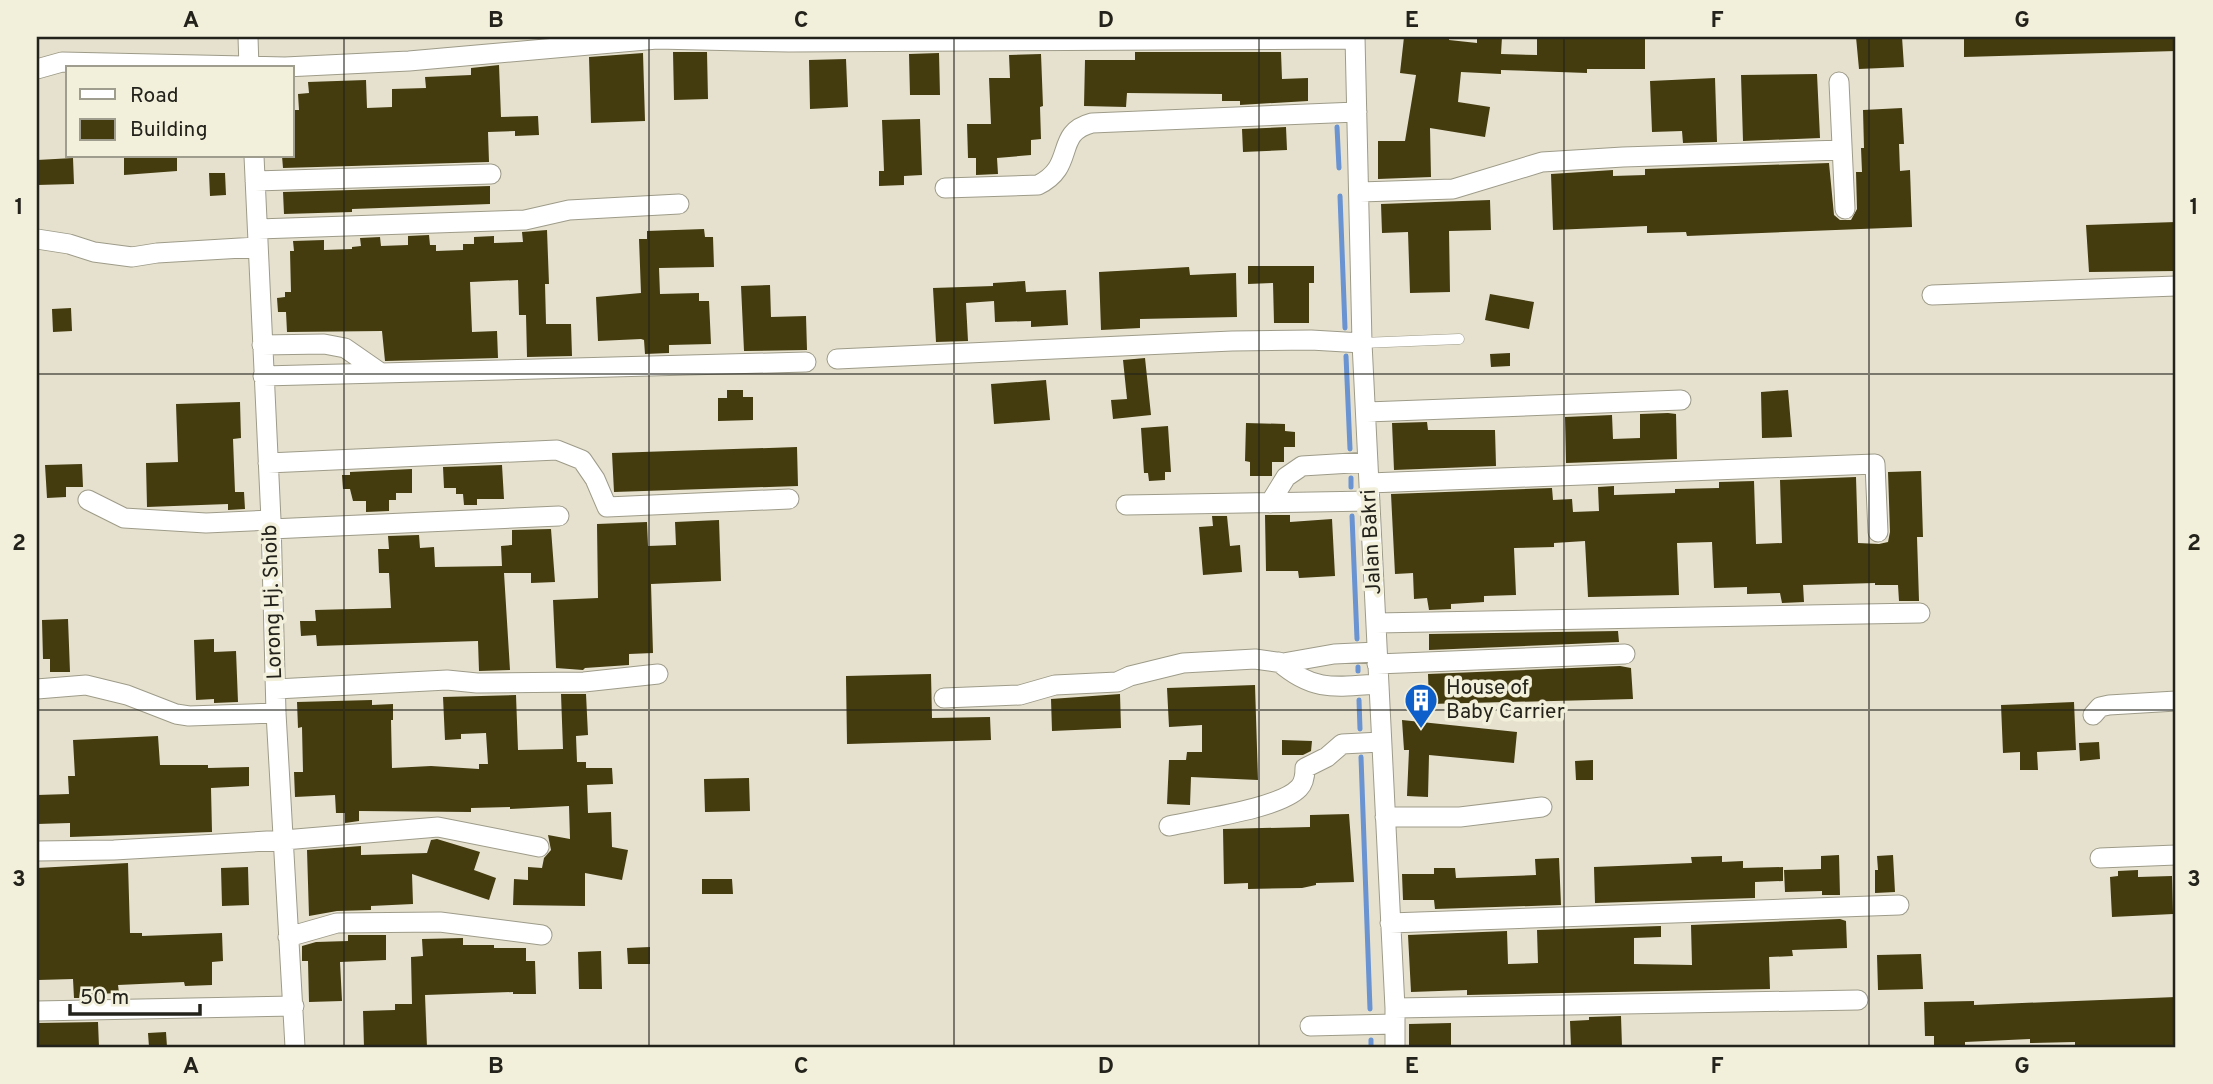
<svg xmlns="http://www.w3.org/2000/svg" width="2213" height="1084" viewBox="0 0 2213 1084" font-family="Overpass,sans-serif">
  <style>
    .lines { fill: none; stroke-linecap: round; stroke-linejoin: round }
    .stream { stroke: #6a93d1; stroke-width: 5 }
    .building { fill: #443b0f }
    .service-casing { stroke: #9e9b89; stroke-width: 11 }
    .minor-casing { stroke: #9e9b89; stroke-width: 21 }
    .service { stroke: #fff; stroke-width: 10 }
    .minor { stroke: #fff; stroke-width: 19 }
    .grid { fill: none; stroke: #23221b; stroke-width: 2; stroke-opacity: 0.55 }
    .labels { text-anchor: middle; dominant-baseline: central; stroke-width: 7; stroke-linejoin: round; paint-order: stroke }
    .street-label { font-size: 21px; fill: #23221b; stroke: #f2efdb }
    .poi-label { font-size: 21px; fill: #23221b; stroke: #f2efdb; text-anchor: start }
    .neatline { fill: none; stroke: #23221b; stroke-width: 2.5 }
    .grid-label { font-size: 23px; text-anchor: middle; font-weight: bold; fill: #23221b }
  </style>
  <rect width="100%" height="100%" fill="#e5e1ce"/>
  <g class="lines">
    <path class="stream" d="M1337 127 1339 168
      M1340 196 1345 328
      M1346 356 1350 449
      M1351 478V487
      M1352 516 1357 639
      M1358 667V671
      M1359 700 1360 729
      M1361 757 1370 1009
      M1371 1040V1047"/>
  </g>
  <path class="building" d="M1404 37H1449V40L1477 43V37H1502L1501 54 1537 55V37H1645V69H1587V73L1501 70V74L1461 72 1458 102 1490 107 1485 137 1430 128 1431 177 1378 179V141H1405L1416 75 1400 73Z
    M1856 37H1902L1904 67 1859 69Z
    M1964 37H2176V51L1964 57Z
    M673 52H707L708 99 674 100Z
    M1135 52H1281L1282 79 1308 78V101L1240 105V101H1222V94L1127 93 1126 107 1084 106 1085 60H1135Z
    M643 53 645 121 591 123 589 57Z
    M939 53 940 95H910L909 54Z
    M1041 54 1043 106 1040 107 1041 139 1031 140V155L997 158 998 174 976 175V158H968L967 124H991L989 78H1010L1009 55Z
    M846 59 848 107 810 109 809 60Z
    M499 65 501 117 538 116 539 135 515 136V131L488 132 489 162 283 168 282 156H292V110H299L298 94 309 93 308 82 366 80 367 108 392 107V89L426 88 425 77 471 75V68Z
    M1817 74 1820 138 1743 141 1741 75Z
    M1715 78 1717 142 1683 143 1682 131 1652 132 1650 81Z
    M1902 108 1904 144H1899L1900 171 1910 170 1912 227 1687 236 1686 232 1647 233V226L1553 230 1551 174 1613 170V176L1645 175V169L1829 163 1834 215 1840 220H1851L1857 209 1856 172H1862L1861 148H1864L1863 110Z
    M920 119 922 175 904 176V185L879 186V171H884L882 120Z
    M1286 127 1287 150 1243 152 1242 129Z
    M124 156H177V171L124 175Z
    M73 158 74 184 37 185V160Z
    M209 173H225L226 195 210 196Z
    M490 186V204L352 209V212L284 214 283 192Z
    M1490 200 1491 230 1449 231 1450 292 1410 293 1408 232 1382 233 1381 204Z
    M2176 222V271L2089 272 2086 225Z
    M704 229 705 237H713L714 267 659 268 660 294 699 293V301H709L711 344 669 345V353L645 354 644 340 641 339 598 341 596 297 641 293 639 239H647V231Z
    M547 230 549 284H545L546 324H571L572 356 527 357 526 315H519L518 280 470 282 472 332 497 331 498 358 385 361 382 331 287 332 286 312H278L277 298 285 297V292H291L290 251H294L293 241 324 240V250L352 249V247L361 246 360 238 380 237 381 246 408 245V236L429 235 430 245H436V251L463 250V244H474V237L494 236V243L523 242 522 232Z
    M1248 266H1314V283H1309V323H1274L1273 283 1248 284Z
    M1189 267 1190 275 1236 273 1237 317 1140 319V328L1101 330 1099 272Z
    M1025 281 1026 292 1066 290 1068 325 1031 327V321L995 322 994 301 966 303 968 341 936 342 933 288 993 286V283Z
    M770 285 771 317 806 316 807 350 744 351 741 286Z
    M1490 294 1534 302 1529 329 1485 320Z
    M71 308 72 331 53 332 52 309Z
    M1510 353V366L1491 367 1490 354Z
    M1145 358 1151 415 1113 419 1111 400 1127 399 1123 360Z
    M1046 380 1050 420 994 424 991 384Z
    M727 390H743V397H753V420L718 421V398H727Z
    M1788 390 1792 437 1762 438 1761 392Z
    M240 402 241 438 233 439 235 492H244L245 509 228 510V504L147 507 146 463 178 462 176 404Z
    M1668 413 1676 414 1677 459 1566 463 1565 417 1612 415 1613 439 1640 438V414Z
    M1427 422 1428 430H1495L1496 466 1394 470 1392 423Z
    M1246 423 1285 424V431L1295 432V447H1284V462H1272V476H1250V462L1245 461Z
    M1168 426 1171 472H1165V480L1149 481 1148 473H1144L1141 428Z
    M797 447 798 486 614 492 612 453Z
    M82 464 83 487H66V497L47 498 45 465Z
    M502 465 504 499H477V505H464L463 494H456V488H444L443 467Z
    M412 469V493H396V500H389V511L366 512V501H353L350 489H343L342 475H350V472Z
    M1921 471 1923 537H1917L1919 601H1899L1898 585H1875V583L1803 585 1804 602 1782 603 1780 593 1747 594V587L1714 588 1712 542 1677 543 1679 595 1588 597 1585 541 1554 543V547L1514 548 1516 595 1484 596V602L1451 604V609L1429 610 1427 598 1414 599 1413 573 1395 574 1391 494 1552 488 1553 500 1572 499 1573 512 1599 511 1598 487 1614 486V495L1675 493V489L1719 488V482L1754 481 1756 544 1782 543 1780 480 1856 477 1858 543 1879 544 1888 542 1890 532 1888 472Z
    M1265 515H1290V522L1332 519 1335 576 1299 578 1298 571H1266Z
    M1212 516H1227L1230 546 1240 545 1242 572 1203 575 1199 527 1213 526Z
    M719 520 721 581 651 584 653 653 629 654V665L585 668 583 670 556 668 553 600 598 598 597 524 647 522 648 546 676 545 675 522Z
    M551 529 555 582 531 583V573H504L510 670 479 671 478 641 317 646 316 635 301 636 300 621H316L315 610 391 608 389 573H379L378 549H389L388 536 419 535 420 548 434 547 435 567 502 566 501 546 512 545V530Z
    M68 619 70 672H50V659H43L42 620Z
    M1618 631 1619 642 1429 650V634Z
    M214 639V652L236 651 238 702 214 703V699L196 700 194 640Z
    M1620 666 1631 668 1633 699 1429 704 1428 674Z
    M931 674 932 718 990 717 991 740 847 744 846 676Z
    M1255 685 1258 780 1191 777 1190 805 1167 804 1169 760H1186L1187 752H1202V725L1169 727 1167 688Z
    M561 694H586L588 735 576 736 577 762H586V768H612L613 784 587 785 588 813 611 812 612 847 628 850 622 880 585 873V906L513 905 514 879 528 880V867L542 868 544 858 551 850 548 835 570 839 569 806 510 809V807L471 808V812L359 811V821L345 823V813H336L335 795 295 797 294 772H303L302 727 298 728 297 702 372 700V705L393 704V720H391L392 768 431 766 479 769V764H488L486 733 461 734V739L445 740 443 697 516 695 518 750 563 749Z
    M1120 694 1121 728 1052 731 1051 699Z
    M2074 702 2076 750 2037 752 2038 770H2020V752L2003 753 2001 705Z
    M1402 720 1517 732 1514 763 1429 755 1428 797 1407 796 1409 750H1404Z
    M158 736 160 765H208V768L249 767V786L211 788 212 832 70 837V823L37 824V795L69 794 68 776H75L73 740Z
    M1282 740 1312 741 1311 751 1303 755H1282Z
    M2099 742 2100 759 2080 761 2079 743Z
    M1593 760V780H1576L1575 761Z
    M749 778 750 811 705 812 704 779Z
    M1349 814 1354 882 1316 883V885L1302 888 1248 889V883L1224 884 1223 829 1310 827V815Z
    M437 839 480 852 474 870 496 878 489 900 412 874 413 904 371 906V910L337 911 309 916 307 850 361 846V855L427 853 431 840Z
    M1839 855 1840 895H1822V891L1785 892 1784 870 1821 869V856Z
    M1893 855 1895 892 1875 893V870H1878L1877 856Z
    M1722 856V862L1743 861V868L1783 867V881L1755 882V898L1595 903 1594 867 1692 863 1691 857Z
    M1559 858 1561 905 1435 909 1434 900H1403L1402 874H1434V868H1455L1456 878 1536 875 1535 859Z
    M128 863 130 933H142V936L222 933 223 961 212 962V985L185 986 184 982 118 985 119 993 97 994V998H74L73 979 38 980 37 868Z
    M248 867 249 905 222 906 221 868Z
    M2138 870V877L2172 876 2173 914 2112 917 2110 877 2118 876V871Z
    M702 879H732L733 894H702Z
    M1840 919 1846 921 1847 948 1792 950 1793 956 1769 957 1770 989 1467 995V990L1411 992 1408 935 1507 931 1508 964 1538 963 1537 930 1661 926V937L1634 938V964L1692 965 1691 925Z
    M348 935H386V960L340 962 342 1001 309 1002 308 961H302V946L316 942 348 941Z
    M463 938V945H494V948H526V961H535L536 994H513V992L425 995 427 1047H364L363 1011 395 1010V1004H412L411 957 423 956 422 939Z
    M650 947V964H628L627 948Z
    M601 951 602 989H579L578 952Z
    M1921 954 1923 989 1878 990 1877 955Z
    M2176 997V1047H2075V1042L2030 1043V1039L1965 1042V1047H1934V1036H1925L1924 1002 1974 1001V1005Z
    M1621 1016 1622 1047H1571L1570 1021 1589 1020V1017Z
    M98 1022 99 1047H37V1023Z
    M1451 1023V1047H1409V1024Z
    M166 1032 167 1047H149L148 1033Z"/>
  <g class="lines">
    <defs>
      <path id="service" d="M1362 343 1459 339"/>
      <path id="minor" d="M248 37 249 68
        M1355 37 1362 343 1395 1008V1047
        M37 69 62 62 285 67 409 61 657 39 789 42 1355 39
        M1839 82 1845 209
        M254 156 271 520 276 713 295 1047
        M255 181 491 174
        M945 188 1038 185C1077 166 1053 133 1092 123L1357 112
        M1360 192 1453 189 1542 162 1623 157 1842 150
        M258 229 525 220 569 210 679 204
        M37 239 69 244 94 252 132 257 157 253 258 247
        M1932 295 2176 286
        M262 345 324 344 345 348 381 373 806 362
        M837 359 1232 341 1311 340 1362 343
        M263 376 381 373
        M1367 412 1681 400
        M268 463 557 450 582 460 595 479 607 507 789 499
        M1369 483 1875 464 1878 532
        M88 500 124 518 206 523 271 520
        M1270 503 1286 477 1302 466 1368 462
        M1126 505 1370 501
        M271 529 559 516
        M1376 623 1920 613
        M1279 662C1313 692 1336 687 1378 684
        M1377 664 1625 654
        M37 689 86 685 127 695 176 714 189 716 276 713
        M276 689 447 680 477 683 584 682 658 674
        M944 698 1020 695 1055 685 1117 682 1130 676 1183 663 1255 659 1283 663 1334 654 1377 652
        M2093 715 2100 707 2109 705 2176 701
        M1385 817H1460L1542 807
        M1169 826C1199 819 1279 809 1299 788 1304 783 1305 775 1305 768L1327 757 1342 744 1381 742
        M37 851 114 850 284 840 438 827 539 847
        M2100 858 2176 855
        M1390 923 1899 905
        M288 937 337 923 440 922 542 935
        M1395 1008 1858 1000
        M37 1011 294 1006
        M1310 1026 1395 1024"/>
    </defs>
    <use href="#service" class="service-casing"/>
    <use href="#minor" class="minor-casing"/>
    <use href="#service" class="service"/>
    <use href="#minor" class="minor"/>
  </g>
  <path class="grid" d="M344 37V1047M649 37V1047M954 37V1047M1259 37V1047M1564 37V1047M1869 37V1047M37 374H2176M37 710H2176"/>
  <defs>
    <symbol id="building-pin" viewBox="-11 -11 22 30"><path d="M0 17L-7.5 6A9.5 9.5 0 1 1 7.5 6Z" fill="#0e5fc9" stroke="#f2efdb"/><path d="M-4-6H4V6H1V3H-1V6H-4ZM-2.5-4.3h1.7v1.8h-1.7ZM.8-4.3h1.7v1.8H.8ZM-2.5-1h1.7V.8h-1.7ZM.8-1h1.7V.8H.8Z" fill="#fff"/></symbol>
  </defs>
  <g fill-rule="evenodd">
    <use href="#building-pin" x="1402" y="681" width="38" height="52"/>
  </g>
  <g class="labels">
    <g class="street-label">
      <text transform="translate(1372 542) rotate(-93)">Jalan Bakri</text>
      <text transform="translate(273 602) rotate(-92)">Lorong Hj. Shoib</text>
    </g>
    <g class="poi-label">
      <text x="1446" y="688">House of<tspan x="1446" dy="24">Baby Carrier</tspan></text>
    </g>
  </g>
  <rect width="2213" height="1084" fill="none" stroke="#f2efdb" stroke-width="77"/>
  <rect x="66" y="66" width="228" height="91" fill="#f2efdb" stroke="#9f9d8e" stroke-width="2"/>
  <rect x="80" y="89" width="35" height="10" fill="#ffffff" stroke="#9f9d8e" stroke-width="2"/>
  <text x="130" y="102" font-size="21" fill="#23221b">Road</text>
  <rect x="80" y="119" width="35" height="21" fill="#443b0f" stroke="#9f9d8e" stroke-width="2"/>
  <text x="130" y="136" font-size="21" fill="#23221b">Building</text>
  <path d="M70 1004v10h130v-10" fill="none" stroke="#23221b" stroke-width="3.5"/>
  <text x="80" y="1004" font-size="21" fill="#23221b" stroke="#f2efdb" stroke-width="5" paint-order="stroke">50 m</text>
  <rect x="38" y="38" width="2136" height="1008" class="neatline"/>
  <g class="grid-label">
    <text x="191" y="27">A</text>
    <text x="496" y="27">B</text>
    <text x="801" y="27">C</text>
    <text x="1106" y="27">D</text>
    <text x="1412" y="27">E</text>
    <text x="1717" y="27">F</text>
    <text x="2022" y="27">G</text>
    <text x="19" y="214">1</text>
    <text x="2194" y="214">1</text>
    <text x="19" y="550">2</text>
    <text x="2194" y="550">2</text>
    <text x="19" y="886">3</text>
    <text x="2194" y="886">3</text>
    <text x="191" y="1073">A</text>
    <text x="496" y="1073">B</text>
    <text x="801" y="1073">C</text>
    <text x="1106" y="1073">D</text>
    <text x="1412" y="1073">E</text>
    <text x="1717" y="1073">F</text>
    <text x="2022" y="1073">G</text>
  </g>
</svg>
